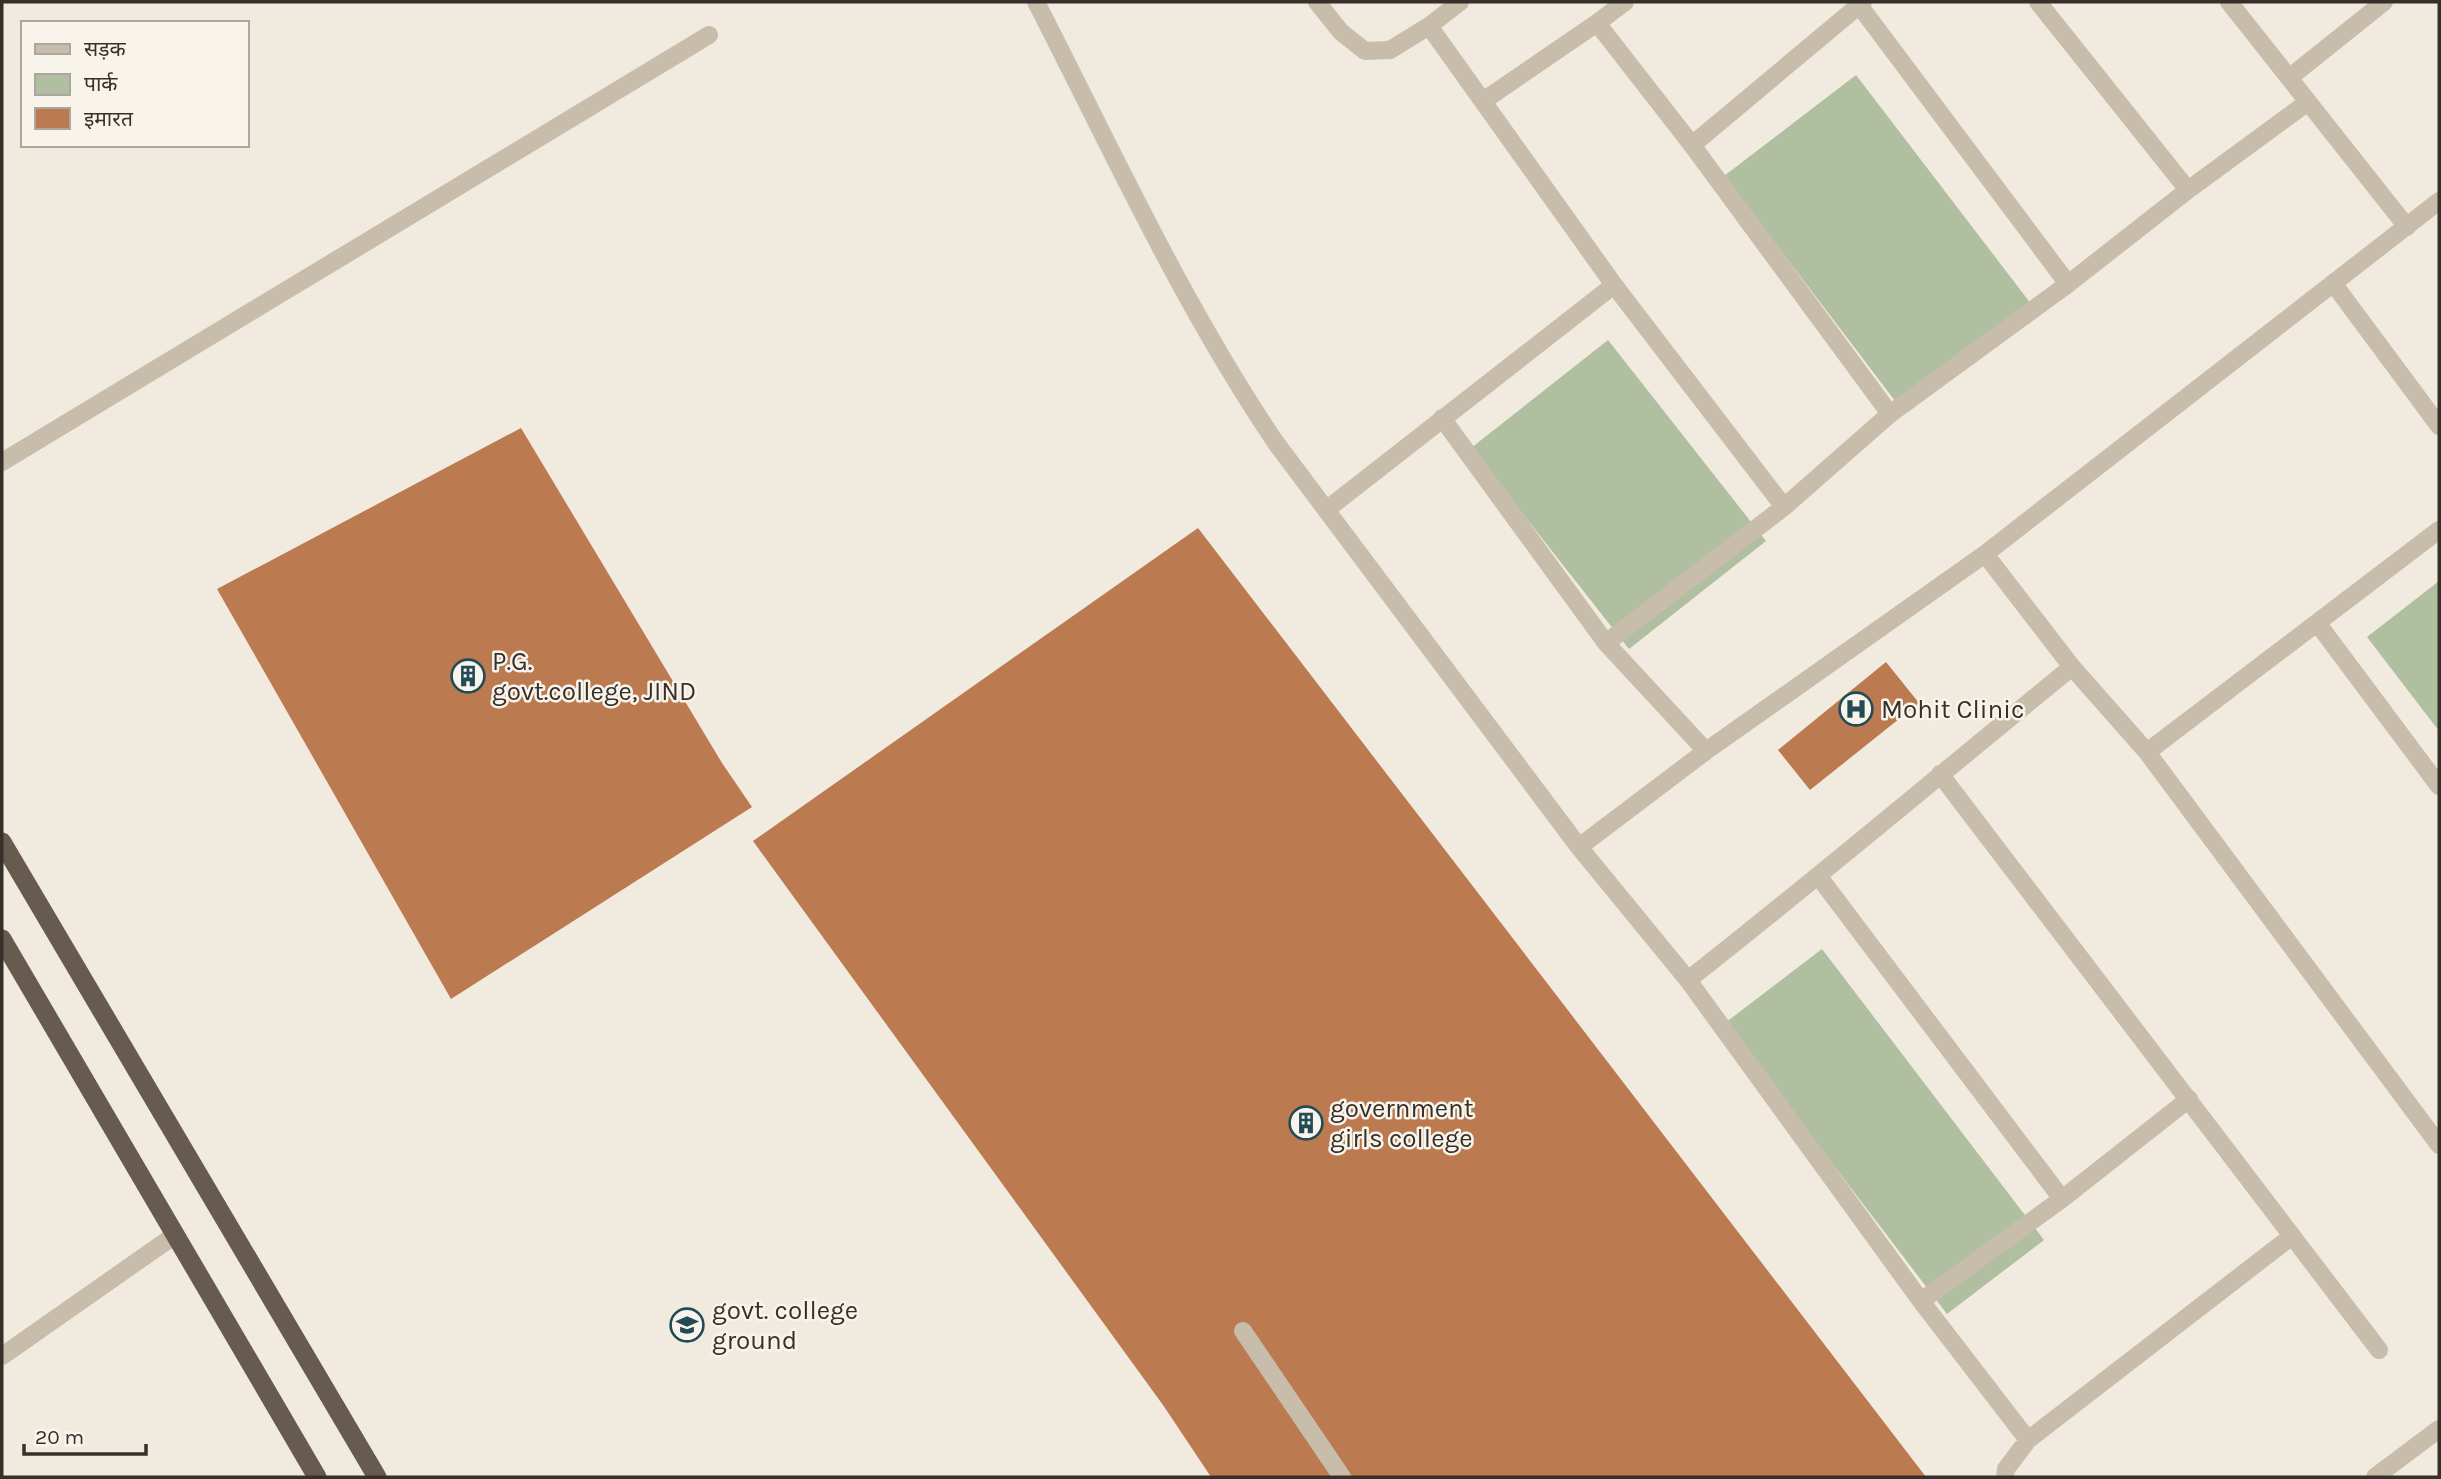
<svg xmlns="http://www.w3.org/2000/svg" width="2441" height="1479" viewBox="0 0 2441 1479" font-family="Karla,'Noto Sans Devanagari',sans-serif">
  <style>
    .green { fill: #b0bfa0 }
    .building { fill: #bc7a51 }
    .lines { fill: none; stroke-linecap: round; stroke-linejoin: round }
    .service { stroke: #c8bcab; stroke-width: 18 }
    .minor { stroke: #c8bcab; stroke-width: 18 }
    .trunk { stroke: #675a4f; stroke-width: 19 }
    .labels { text-anchor: middle; dominant-baseline: central; stroke-width: 5; stroke-linejoin: round; paint-order: stroke }
    .poi-label { font-size: 26px; fill: #37302a; stroke: #f9f4eb; text-anchor: start }
  </style>
  <rect width="100%" height="100%" fill="#f1ebdf"/>
  <path class="green" d="M1856 75 2038 313 1905 414 1724 176Z
    M1608 340 1766 541 1629 649 1471 448Z
    M2439 581V731L2367 637Z
    M1822 949 2044 1240 1947 1314 1725 1023Z"/>
  <path class="building" d="M521 428 722 763 752 807 451 999 217 589Z
    M1198 528 1926 1477H1211L1163 1405 753 841Z
    M1886 662 1919 703 1810 790 1778 750Z"/>
  <g class="lines">
    <path class="service" d="M2 462 709 35
      M1243 1331 1342 1477"/>
    <path class="minor" d="M1036 2C1112 150 1182 304 1276 443L1579 847 1688 980 1921 1301 2028 1440
      M1317 2 1341 32 1365 51 1390 50 1429 26 1460 2
      M2038 2 2188 190
      M2229 2 2407 227
      M1859 5 2068 284
      M1597 23 1692 145 1890 414
      M1429 26 1614 285 1784 507
      M2289 78 2384 2
      M1483 101 1597 23 1625 2
      M1692 145 1863 2
      M2333 283 2439 426
      M1442 418 1606 643 1706 751
      M1326 510 1614 285
      M1985 554 2072 667 2147 752 2439 1145
      M2318 624 2439 786
      M1606 643 1784 507 1890 414 2068 284 2188 190 2308 102
      M2147 752 2439 530
      M1940 774 2379 1350
      M1579 847 1706 751 1985 554 2439 201
      M1819 877 2062 1199
      M1688 980C1818 878 1944 771 2072 667
      M1921 1301 2062 1199 2189 1099
      M2 1356 175 1235
      M2005 1477 2006 1469 2028 1440 2292 1236
      M2375 1477 2439 1429"/>
    <path class="trunk" d="M2 842 377 1477
      M2 939 317 1477"/>
  </g>
  <defs>
    <symbol id="building-ring" viewBox="-11 -11 22 22"><circle r="9.5" fill="#f9f4eb" stroke="#234b55" stroke-width="1.5"/><path d="M-4-6H4V6H1V3H-1V6H-4ZM-2.5-4.3h1.7v1.8h-1.7ZM.8-4.3h1.7v1.8H.8ZM-2.5-1h1.7V.8h-1.7ZM.8-1h1.7V.8H.8Z" fill="#234b55"/></symbol>
    <symbol id="hospital-ring" viewBox="-11 -11 22 22"><circle r="9.5" fill="#f9f4eb" stroke="#234b55" stroke-width="1.5"/><path d="M-5-5h3v3.5h4V-5h3V5h-3V1.5h-4V5h-3Z" fill="#234b55"/></symbol>
    <symbol id="university-ring" viewBox="-11 -11 22 22"><circle r="9.5" fill="#f9f4eb" stroke="#234b55" stroke-width="1.5"/><path d="M0-5L7-2L0 1L-7-2ZM-4 1L0 2.5L4 1V4Q0 6-4 4Z" fill="#234b55"/></symbol>
  </defs>
  <g fill-rule="evenodd">
    <use href="#building-ring" x="449" y="657" width="38" height="38"/>
    <use href="#hospital-ring" x="1837" y="690" width="38" height="38"/>
    <use href="#building-ring" x="1287" y="1104" width="38" height="38"/>
    <use href="#university-ring" x="668" y="1306" width="38" height="38"/>
  </g>
  <g class="labels">
    <g class="poi-label">
      <text x="492" y="661">P.G.<tspan x="492" dy="30">govt.college, JIND</tspan></text>
      <text x="1881" y="709">Mohit Clinic</text>
      <text x="1330" y="1108">government<tspan x="1330" dy="30">girls college</tspan></text>
      <text x="712" y="1310">govt. college<tspan x="712" dy="30">ground</tspan></text>
    </g>
  </g>
  <rect width="2441" height="1479" fill="none" stroke="#37302a" stroke-width="7"/>
  <rect x="21" y="21" width="228" height="126" fill="#f9f4eb" stroke="#aba69e" stroke-width="2"/>
  <rect x="35" y="44" width="35" height="10" fill="#c8bcab" stroke="#aba69e" stroke-width="2"/>
  <text x="84" y="56" font-size="21" fill="#37302a">सड़क</text>
  <rect x="35" y="74" width="35" height="21" fill="#b0bfa0" stroke="#aba69e" stroke-width="2"/>
  <text x="84" y="91" font-size="21" fill="#37302a">पार्क</text>
  <rect x="35" y="108" width="35" height="21" fill="#bc7a51" stroke="#aba69e" stroke-width="2"/>
  <text x="84" y="126" font-size="21" fill="#37302a">इमारत</text>
  <path d="M24 1444v10h122v-10" fill="none" stroke="#37302a" stroke-width="3.5"/>
  <text x="35" y="1444" font-size="21" fill="#37302a" stroke="#f9f4eb" stroke-width="5" paint-order="stroke">20 m</text>
</svg>
